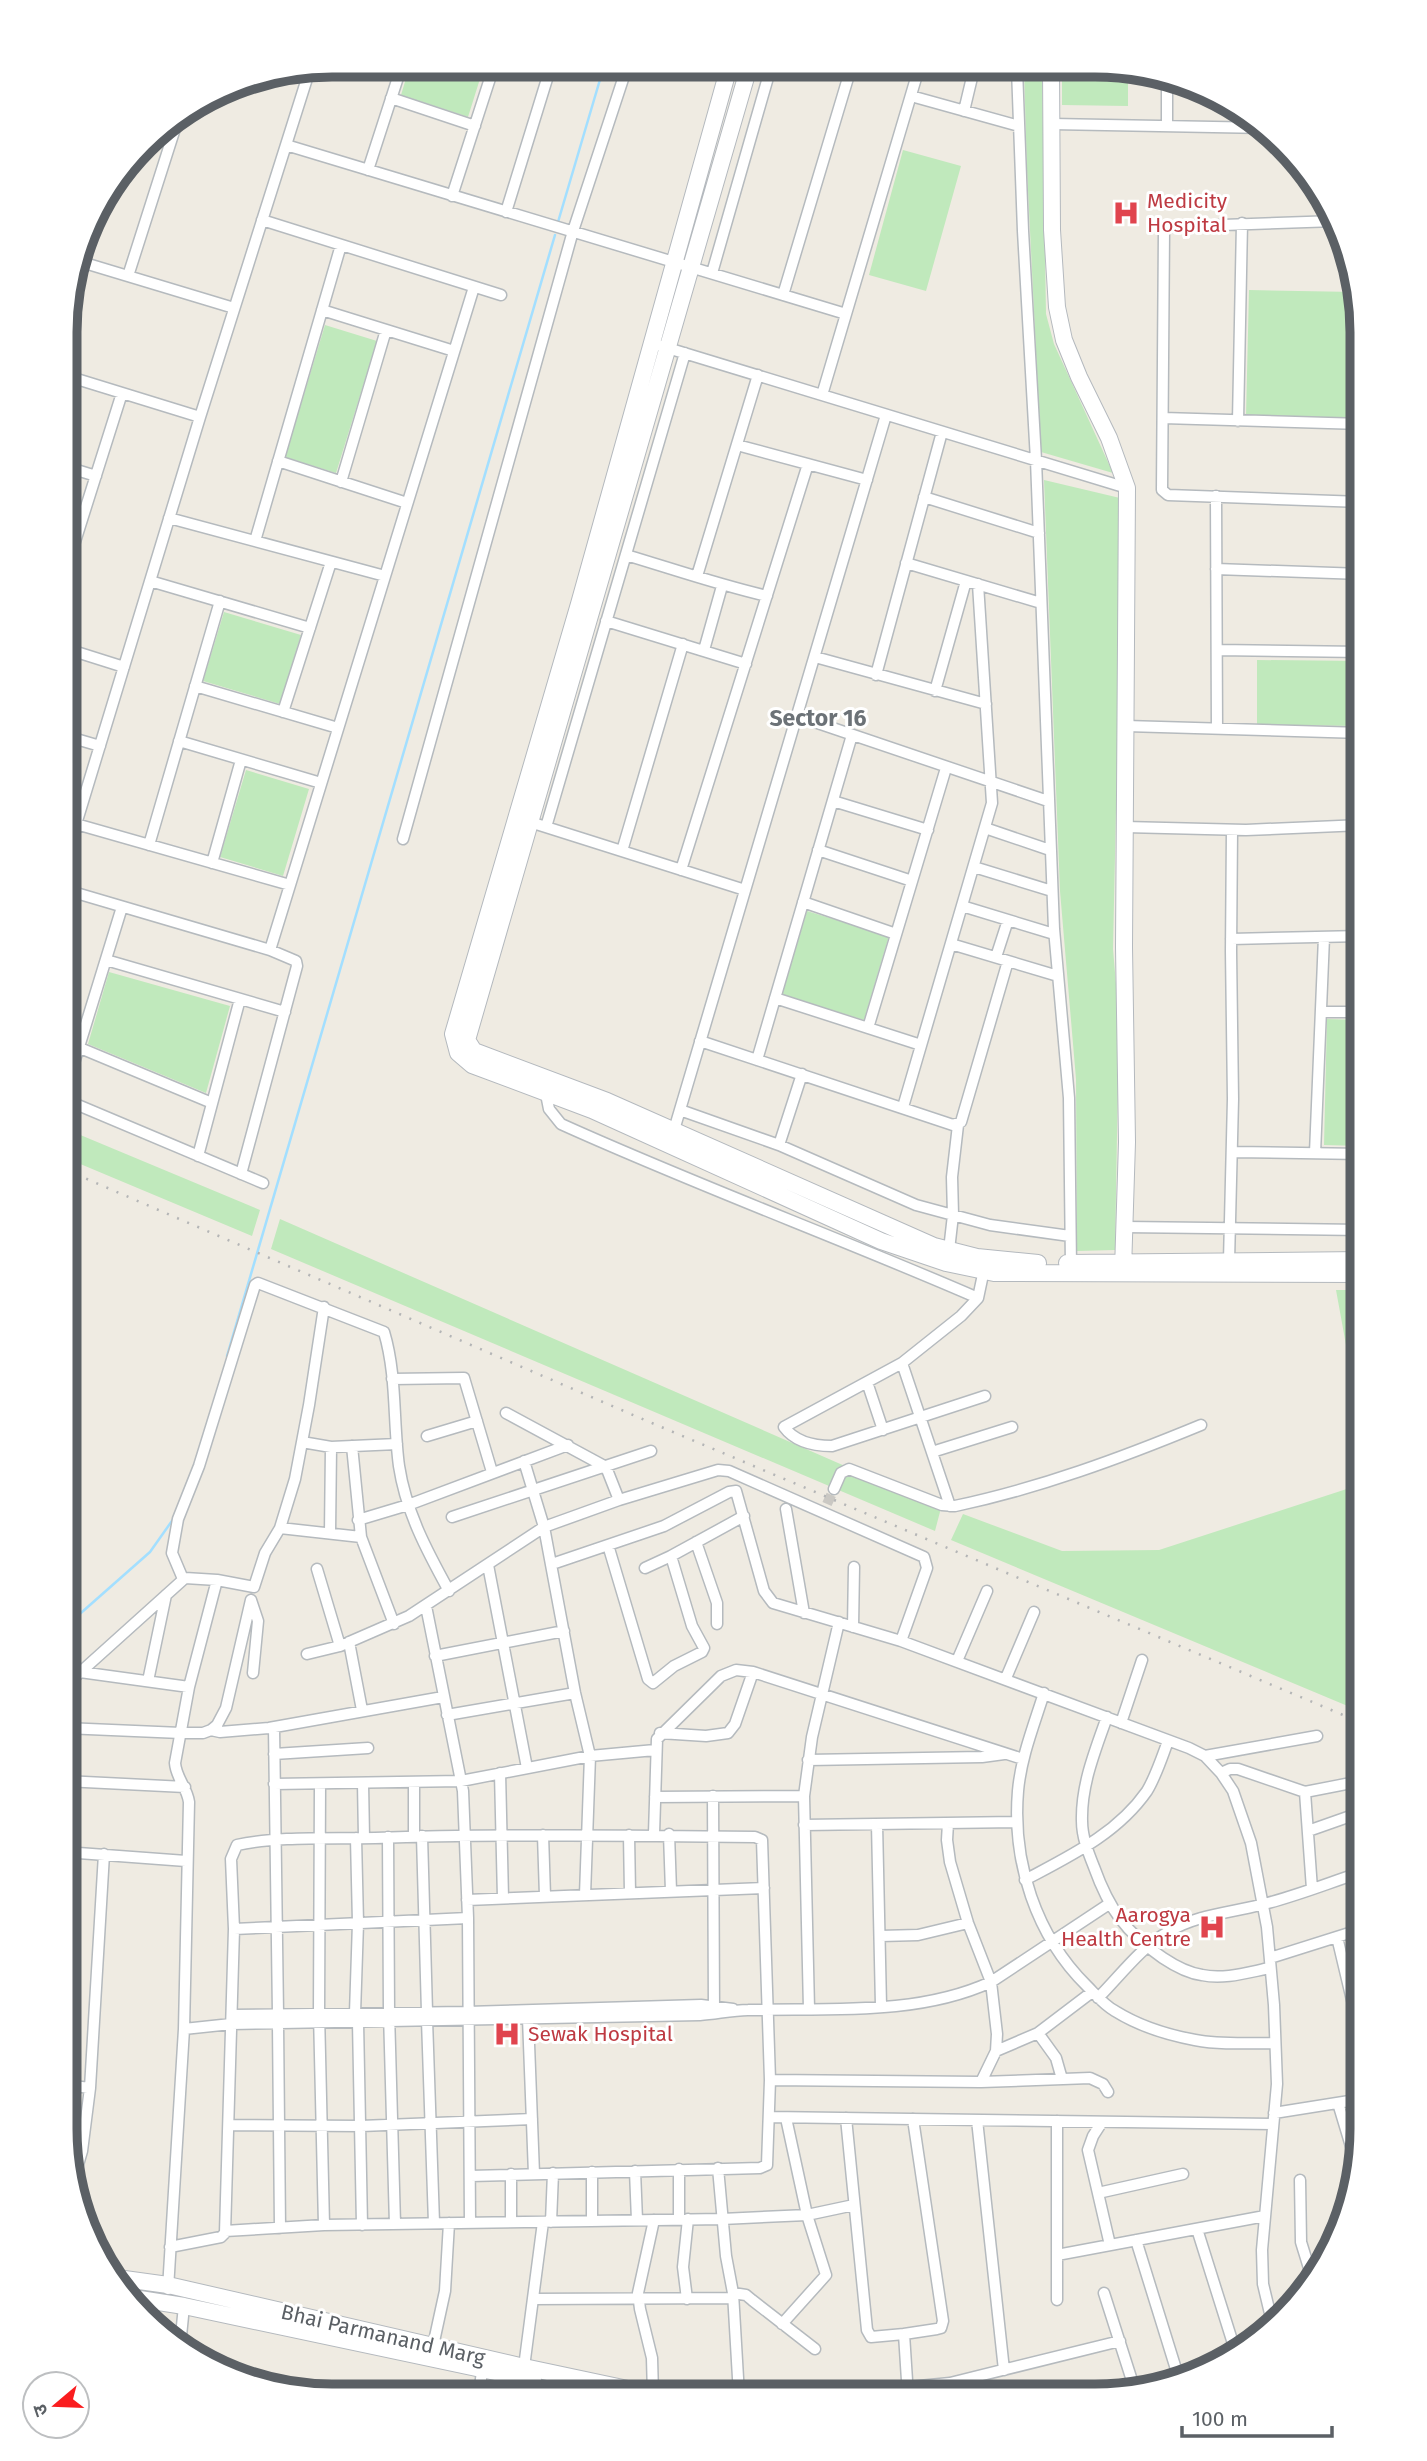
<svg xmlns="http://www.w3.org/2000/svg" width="1427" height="2461" viewBox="0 0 1427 2461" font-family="'Fira Sans','Noto Sans Devanagari',sans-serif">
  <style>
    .green { fill: #c0e9bc }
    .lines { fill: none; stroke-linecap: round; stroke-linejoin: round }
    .stream { stroke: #a3dfff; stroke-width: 2.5 }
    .street-tunnel { stroke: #cac8c3; stroke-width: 10; stroke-dasharray: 10 5; stroke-linecap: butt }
    .street-casing { stroke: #b5babe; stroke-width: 13 }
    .secondary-casing { stroke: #b4b9be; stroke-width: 18 }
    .street { stroke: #fff; stroke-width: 10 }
    .secondary { stroke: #fff; stroke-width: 16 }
    .rail { stroke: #b4b5b6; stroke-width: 2.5; stroke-dasharray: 2 9; stroke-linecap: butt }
    .labels { text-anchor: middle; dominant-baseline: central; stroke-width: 6; stroke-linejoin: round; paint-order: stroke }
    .health-label { font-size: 21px; fill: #be3a42; stroke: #fff; text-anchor: start }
    .street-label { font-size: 21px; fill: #5b6065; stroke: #fff }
    .neighbourhood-label { font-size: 23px; font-weight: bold; fill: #6c7277; stroke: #fff }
    .rim { fill: none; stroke: #5b6065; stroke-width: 9 }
  </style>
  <rect width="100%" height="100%" fill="#efebe2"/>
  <path class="green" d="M410 65 484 66 468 117 401 95Z
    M1024 69H1042L1046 314 1054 344 1113 473 1041 452 1027 170Z
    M1062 69 1128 70V106L1062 105Z
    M903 150 961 166 926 291 869 275Z
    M1249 290 1356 292 1362 332V419L1246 416Z
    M325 325 377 341 336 473 285 457Z
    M1044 480 1120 498 1118 716 1113 949 1119 1020 1115 1250 1077 1251 1076 1079 1060 891Z
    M224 612 301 635 280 704 203 681Z
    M1257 660 1362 661V726L1257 725Z
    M246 770 309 789 283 876 220 857Z
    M807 911 889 936 864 1020 782 995Z
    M109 972 230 1006 206 1093 88 1044Z
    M1327 1019 1362 1020V1146L1324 1145Z
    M66 1129 260 1210 252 1236 66 1158Z
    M280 1219 941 1508 935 1531 271 1249Z
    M1336 1290H1362V1433Z
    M1362 1484V1712L951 1540 963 1514 1062 1551 1159 1550Z"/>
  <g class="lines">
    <path class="stream" d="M558 222 604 66
      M227 1356 555 235
      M65 1627 150 1552 174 1518"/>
    <path class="street-tunnel" d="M827 1504 834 1489"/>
    <defs>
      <path id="street" d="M1017 69 1023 231 1036 460 1054 929 1069 1098 1071 1267
        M911 96 1019 126
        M391 98 475 126
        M964 111 974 69
        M1052 124 1267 128
        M1167 126V77
        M286 145 846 314
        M368 170 402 65
        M452 196 494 66
        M506 212 551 66
        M262 220 501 295
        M1336 221 1167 227 1164 230 1162 490 1168 495 1362 502
        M78 261 234 308
        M712 273 771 67
        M128 276 179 116
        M783 295 851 68
        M322 310 454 351
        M661 346 1127 488
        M67 376 200 417
        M822 395 919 68
        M1163 418 1362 424
        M1238 421 1242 223
        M737 445 867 480
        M278 461 407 503
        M67 467 96 476
        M341 482 386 330
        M1216 496 1217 729
        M924 497 1039 533
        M169 518 385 576
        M255 541 341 245
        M626 555C673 569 719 585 767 596
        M906 563 1041 603
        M67 567 122 393
        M1216 569 1362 574
        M697 576 758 375
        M150 581 310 628
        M606 621 746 664
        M67 649 124 667
        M704 650 722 586
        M1217 650 1362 652
        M815 657 986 704
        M876 675 942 432
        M195 686 338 728
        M935 691 966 581
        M283 712 331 562
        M797 716 1048 801
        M1126 726 1362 733
        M66 736 100 746
        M179 741 321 783
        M833 801 928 830
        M530 822 745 890
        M76 824 290 885
        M546 827 685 353
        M1125 827 1246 830 1362 825
        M985 828 1050 850
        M403 839 573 231 627 67
        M149 845 220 601
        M818 850 912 881
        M622 851 683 644
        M66 857 200 417 310 69
        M212 863 241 760
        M974 867 1052 891
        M681 870 808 464
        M66 890 270 950 296 961 297 966 241 1174
        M803 902 896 934
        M962 906 1054 934
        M1231 939 1362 936
        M951 944 1058 976
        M270 950 474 287
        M996 957 1008 920
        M106 960 285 1012
        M775 998 921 1045
        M1322 1012H1362
        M868 1028 946 768
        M700 1041 953 1125 961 1122 1008 961
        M80 1048 212 1103
        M757 1060 852 735
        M66 1089 122 907
        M546 1094 549 1109 561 1124C698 1186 840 1238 978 1298
        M66 1100 263 1183
        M903 1107 992 803 978 584
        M680 1110 779 1145 916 1205 990 1225 1070 1236
        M674 1130 886 415
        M779 1145 802 1074
        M1232 1152 1362 1154
        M1315 1153 1324 937
        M198 1156 240 999
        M1124 1227 1362 1230
        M949 1250 953 1215 952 1177 958 1125
        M1229 1261 1233 1099 1231 951 1232 830
        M902 1363 950 1506
        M392 1379 464 1378 492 1472
        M867 1382 883 1430
        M985 1396 832 1446C814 1446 795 1442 784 1427L902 1363 961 1316 978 1298 985 1265
        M506 1413 606 1467 619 1500
        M427 1436 477 1421
        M302 1442 331 1447 397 1444
        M352 1446 361 1537 394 1624
        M932 1452 1012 1427
        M524 1461 544 1527 575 1693 590 1756 585 1895
        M834 1489 841 1473 849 1469 942 1505 955 1506C1040 1488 1121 1458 1201 1425
        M786 1509 804 1613
        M452 1517 651 1451
        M358 1520 408 1505 568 1445
        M280 1528 361 1537
        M330 1533 331 1447
        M696 1542 717 1603V1624
        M608 1545 648 1679 653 1683 674 1666 702 1652 704 1648 692 1626 671 1556 645 1568
        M671 1556 744 1516
        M552 1564 664 1526 729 1492 736 1491 764 1591 773 1603 901 1641 1189 1748 1205 1756 1221 1773 1233 1791 1251 1843 1267 1927 1274 2005 1277 2084 1262 2250 1263 2284 1273 2326
        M488 1565 527 1768
        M317 1569 340 1646
        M183 1579 172 1553 178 1519 199 1466 255 1285 258 1283 384 1332C397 1375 393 1422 399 1466 406 1512 427 1551 449 1591
        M251 1600 258 1621 253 1673
        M426 1606 463 1791 468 1918 470 2223
        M853 1627 854 1567
        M349 1642 362 1710
        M307 1654 340 1646 409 1616 544 1527 619 1500 718 1470 729 1471 924 1557 927 1568 901 1641
        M435 1656 564 1631
        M957 1661 987 1591
        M80 1672 189 1687
        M1006 1678 1034 1612
        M148 1681 166 1595
        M65 1686 185 1578 217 1580 254 1587 265 1553 280 1528 295 1479 309 1405 324 1307
        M1044 1693C1034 1725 1021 1757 1018 1791 1012 1862 1036 1936 1087 1986 1096 1995 1104 2005 1115 2011 1139 2026 1168 2035 1195 2040 1221 2045 1249 2043 1275 2043
        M447 1715 575 1693
        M1107 1717C1095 1751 1081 1785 1082 1821 1082 1837 1088 1852 1094 1867 1109 1909 1126 1933 1163 1958 1175 1966 1187 1973 1202 1975 1224 1980 1249 1972 1270 1968
        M1121 1723 1142 1660
        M274 1727 278 2014
        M65 1728 181 1733H203L211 1730 217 1725 226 1708 251 1600
        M211 1730 220 1732 269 1728 443 1697
        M660 1733 706 1736 728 1733 735 1724 753 1672
        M274 1754 368 1748
        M1205 1756 1317 1736
        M808 1760 982 1757 1004 1754
        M500 1773 503 1898
        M1221 1773 1230 1769H1238L1305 1792 1312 1889
        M65 1781 185 1787
        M363 1783 364 1838
        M274 1784 461 1781 590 1756 655 1750
        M320 1784 319 2013 324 2225
        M1305 1792 1351 1783 1362 1784
        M713 1796 714 2012
        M655 1797 804 1796
        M948 1823 947 1840 950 1862 968 1923 991 1982 997 2034 996 2051 981 2082
        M877 1824 881 2006
        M804 1825 1016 1822
        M1308 1831 1362 1812
        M654 1834 657 1739 721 1676 736 1670 753 1672 1023 1759
        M669 1834 671 1891
        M543 1835 545 1896
        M629 1835 630 1893
        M422 1836 427 2012
        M388 1837 389 2013 395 2224
        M414 1837V1782
        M65 1852 186 1861
        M1025 1880C1070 1856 1117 1834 1147 1791 1156 1776 1162 1757 1168 1741
        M467 1900 764 1888
        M234 1929 468 1918
        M880 1936 918 1935 968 1923
        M1337 1937 1357 2021 1362 2050
        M1270 1958 1362 1929
        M1098 1998C1120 1976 1141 1947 1168 1932 1196 1915 1229 1913 1260 1905 1294 1897 1328 1883 1362 1872
        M809 2009 804 1796 812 1737 839 1622
        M355 2013 358 1923 356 1838
        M232 2015 467 2012 701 2005 733 2009
        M528 2018 534 2174
        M427 2020 434 2223
        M358 2022 362 2225
        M278 2024 280 2228
        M184 2029 231 2024 700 2015C716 2014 732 2010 748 2010 828 2008 917 2016 991 1982L1109 1904
        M1038 2033 1056 2058 1062 2079
        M996 2051 1038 2033 1092 1992
        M770 2080 981 2082 1090 2078 1103 2084 1108 2092
        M65 2085 90 2088
        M1338 2103 1357 2166
        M1274 2113 1362 2099
        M770 2117 1273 2124
        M846 2118 867 2330 871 2337 904 2334
        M977 2120 1004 2370
        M1057 2121V2300
        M1102 2122 1093 2136 1088 2150 1110 2245
        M229 2125 361 2126 532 2119
        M718 2168 726 2256 733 2293 739 2395
        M635 2171 637 2220
        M511 2174V2222
        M1300 2180 1301 2242 1313 2281
        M73 2182 82 2151 90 2088 104 1854
        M1098 2193 1183 2174
        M679 2219V2169
        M592 2221V2172
        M551 2222 553 2173
        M1197 2229 1236 2353
        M225 2231 324 2225 722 2219 807 2215 854 2205
        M1136 2240 1180 2382
        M170 2247 221 2237 225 2233 234 1929 231 1859 237 1845C277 1836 332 1839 375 1838 502 1834 628 1835 755 1837L762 1840 770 2080 767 2165 760 2168 470 2176
        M1057 2255 1265 2216
        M168 2289 184 2029 189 1802C187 1787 176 1778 175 1763L189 1687 217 1580
        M733 2293 746 2295 752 2300 815 2349
        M1104 2293 1135 2390
        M533 2299 733 2298
        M687 2299 683 2267 688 2219
        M782 2324 826 2275 807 2215 786 2118
        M180 2346 184 2306
        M433 2346 445 2291 449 2223
        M524 2367 543 2222
        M909 2387 950 2383 1120 2341
        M479 2394 483 2364
        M653 2394 652 2358 640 2309 638 2293 654 2220
        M908 2396 904 2334 937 2329 941 2328 943 2321 913 2119"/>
      <path id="secondary" d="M729 67 579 604 453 1034 458 1053 472 1065 592 1110 881 1241 946 1263 994 1273 1362 1274
        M749 67 467 1040 474 1051 607 1101 934 1246 977 1257 1038 1263
        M1051 69 1052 230 1057 307 1064 340 1079 377 1109 438 1127 488 1124 947 1127 1142 1123 1270
        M1067 1263 1362 1260
        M110 2277 168 2285 524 2367 656 2395
        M127 2297 184 2306 533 2380"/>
    </defs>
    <use href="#street" class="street-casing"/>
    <use href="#secondary" class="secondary-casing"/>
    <use href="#street" class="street"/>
    <use href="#secondary" class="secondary"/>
    <path class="rail" d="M66 1170 640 1418 1362 1723"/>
  </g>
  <defs>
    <symbol id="hospital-bare" viewBox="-9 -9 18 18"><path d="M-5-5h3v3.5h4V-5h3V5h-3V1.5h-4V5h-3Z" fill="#e0444e" stroke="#fff" stroke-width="2.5" paint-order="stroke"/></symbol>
  </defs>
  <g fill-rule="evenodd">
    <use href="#hospital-bare" x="1107" y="194" width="38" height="38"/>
    <use href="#hospital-bare" x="1193" y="1908" width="38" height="38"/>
    <use href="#hospital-bare" x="488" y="2015" width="38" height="38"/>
  </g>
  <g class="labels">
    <g class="health-label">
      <text x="1147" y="201">Medicity<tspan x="1147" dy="24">Hospital</tspan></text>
      <text x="1191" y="1915" text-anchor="end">Aarogya<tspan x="1191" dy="24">Health Centre</tspan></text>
      <text x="528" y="2034">Sewak Hospital</text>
    </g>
    <g class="street-label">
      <text transform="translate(383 2335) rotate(13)">Bhai Parmanand Marg</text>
    </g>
    <g class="neighbourhood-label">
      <text x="818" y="718">Sector 16</text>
    </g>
  </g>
  <path d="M0 0H1427V2461H0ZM332 77H1095A255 255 0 0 1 1350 332V2129A255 255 0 0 1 1095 2384H332A255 255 0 0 1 77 2129V332A255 255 0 0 1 332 77Z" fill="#fff" fill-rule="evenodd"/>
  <path class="rim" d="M332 77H1095A255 255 0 0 1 1350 332V2129A255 255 0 0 1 1095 2384H332A255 255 0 0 1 77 2129V332A255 255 0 0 1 332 77Z"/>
  <g transform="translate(56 2405) rotate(251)"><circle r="33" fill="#ffffff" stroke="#bdbfc1" stroke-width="2"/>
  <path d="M0-5L12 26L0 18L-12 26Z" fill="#fa1d1f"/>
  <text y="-10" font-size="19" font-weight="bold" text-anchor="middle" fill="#5b6065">उ</text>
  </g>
  <path d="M1182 2426v10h150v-10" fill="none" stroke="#5b6065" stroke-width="3.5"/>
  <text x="1192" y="2426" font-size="21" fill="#5b6065" stroke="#ffffff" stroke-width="5" paint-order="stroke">100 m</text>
</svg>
